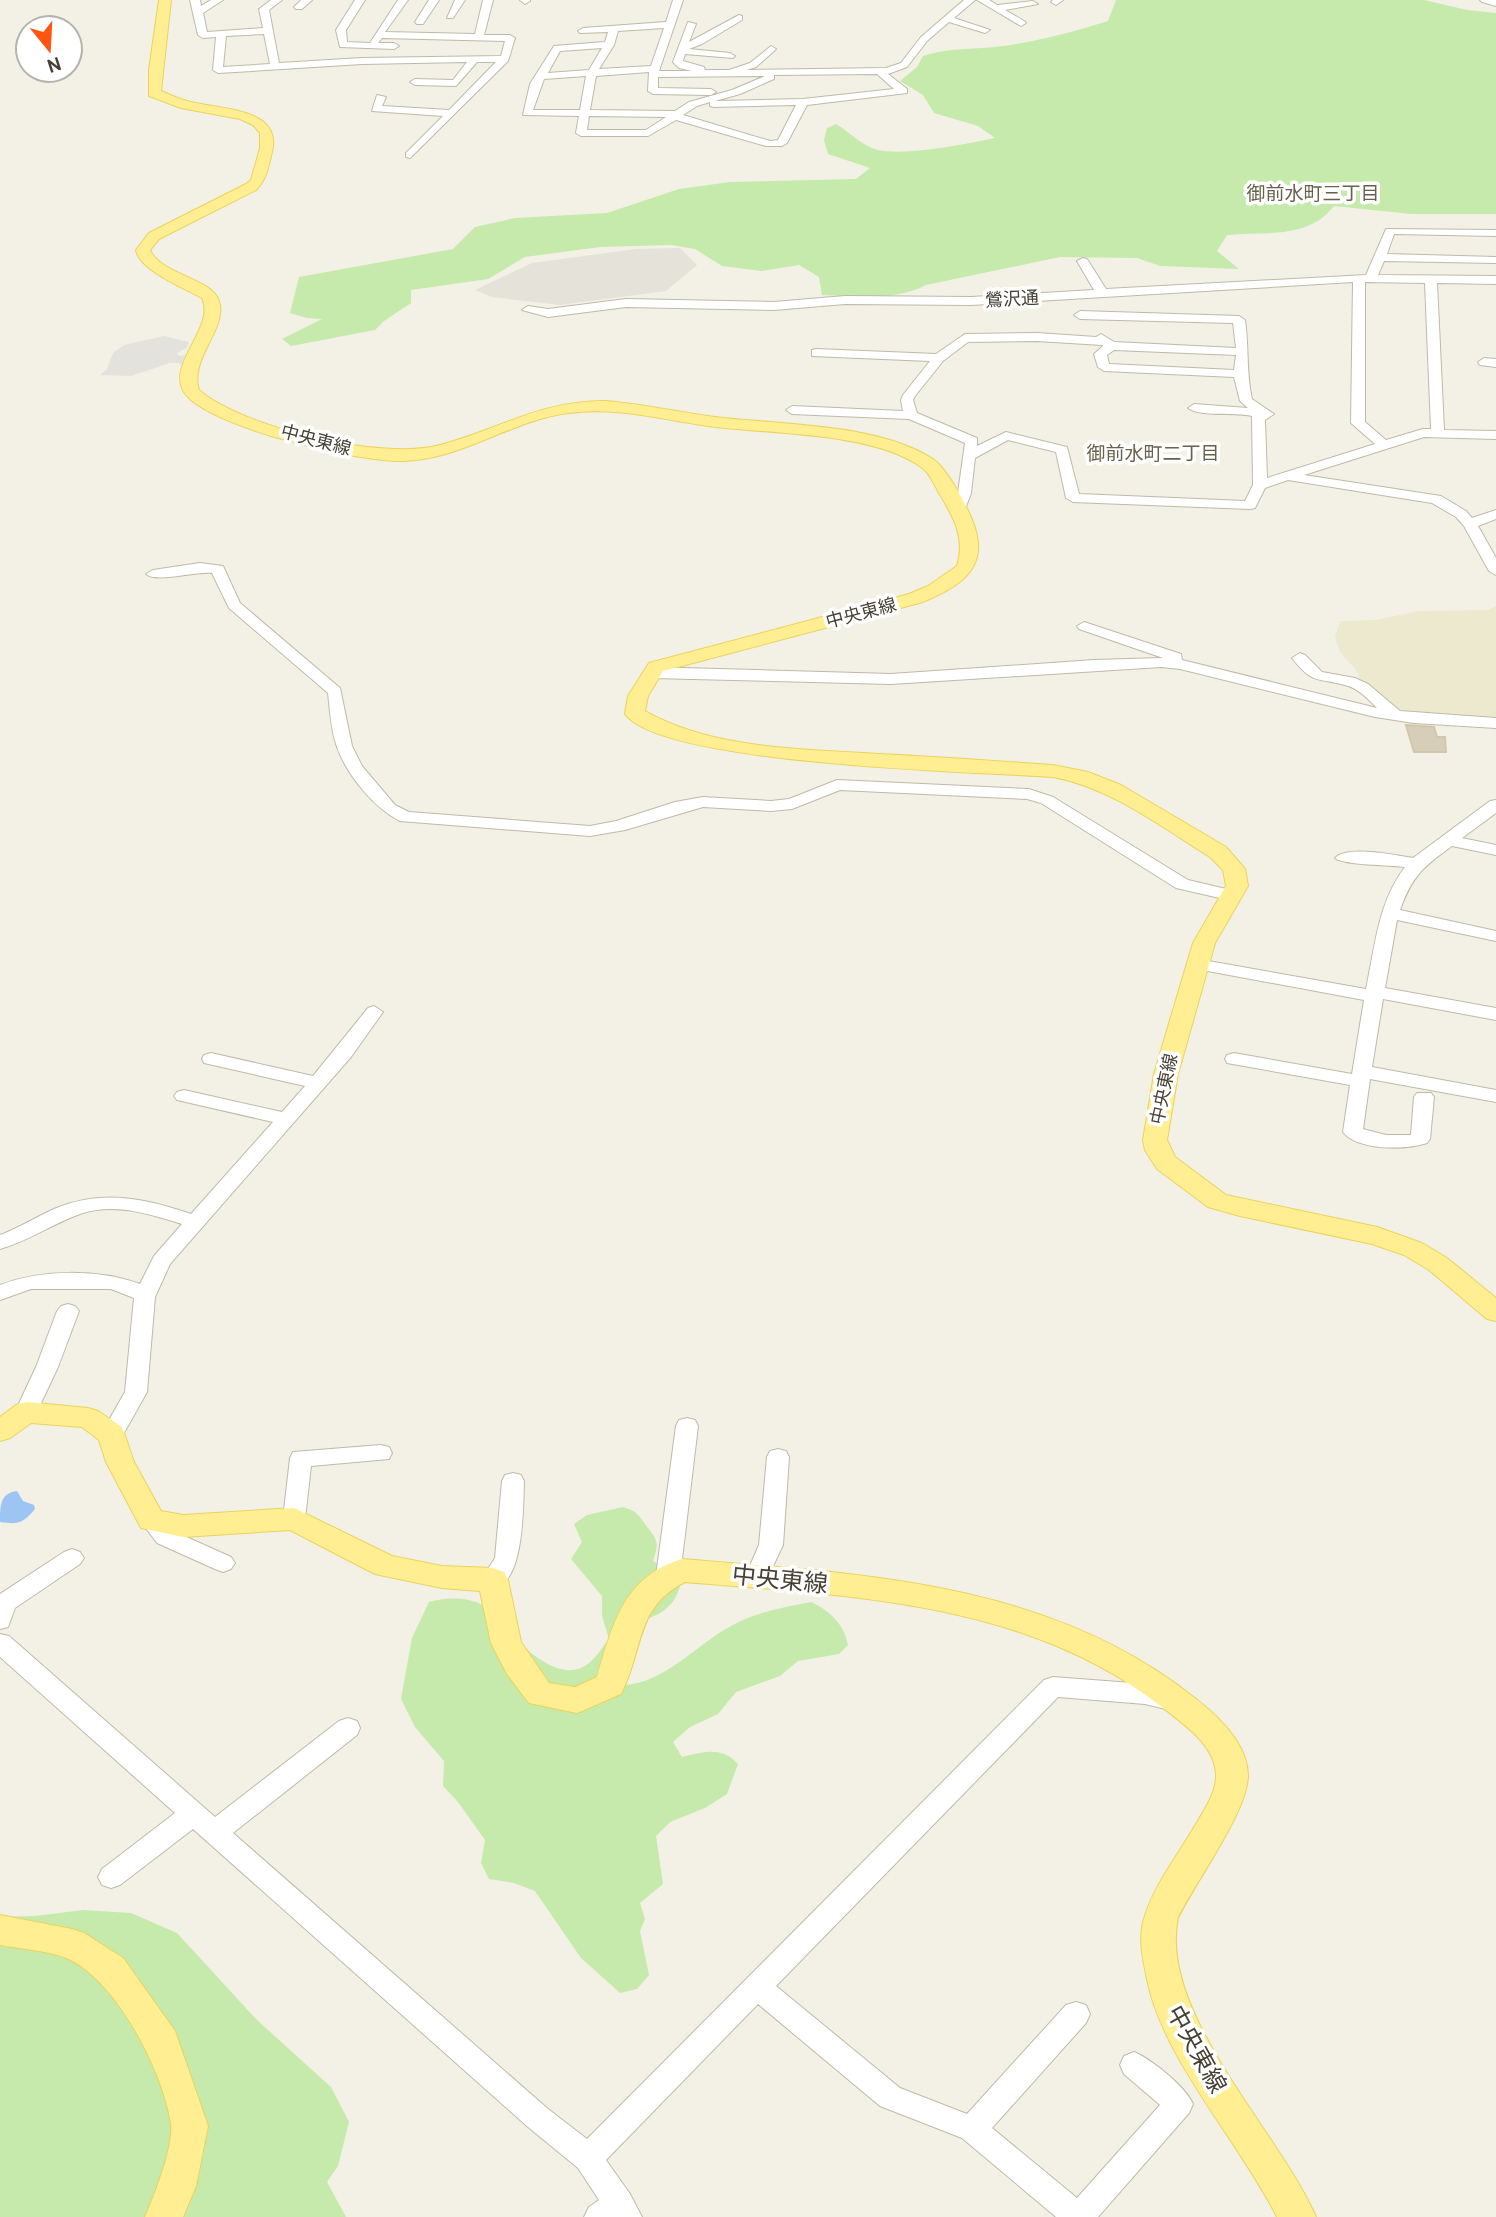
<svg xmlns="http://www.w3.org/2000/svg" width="1496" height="2217" viewBox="0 0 1496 2217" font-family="Cabin,'Noto Sans JP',sans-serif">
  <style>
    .industrial { fill: #e5e2da }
    .education { fill: #ede9ce }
    .green { fill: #c5eaab }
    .parking { fill: #e4e2dd }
    .water { fill: #9dc5f4 }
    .building { fill: #d6ceb9; stroke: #d1c7ac; stroke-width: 2 }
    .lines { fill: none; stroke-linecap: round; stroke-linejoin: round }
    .minor-casing { stroke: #bfbaa7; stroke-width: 2 }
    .major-casing { stroke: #ead35c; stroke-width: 2 }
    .minor { fill: #fff; fill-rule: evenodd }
    .major { fill: #ffef92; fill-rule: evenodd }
    .labels { text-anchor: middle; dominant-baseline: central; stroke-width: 7; stroke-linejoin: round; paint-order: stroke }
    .far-street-label { font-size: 18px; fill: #464134; stroke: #fff }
    .far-neighbourhood-label { font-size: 19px; fill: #69614b; stroke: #fff }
    .near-street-label { font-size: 24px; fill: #464134; stroke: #fff }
  </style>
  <rect width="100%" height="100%" fill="#f3f1e5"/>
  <path class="industrial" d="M680 248 697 265 666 291 560 305 492 297 475 290 532 263 636 249Z"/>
  <path class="education" d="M1496 606V719L1399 711 1361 682 1356 670 1340 652 1335 637 1340 621 1375 620 1419 611 1488 610Z"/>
  <path class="green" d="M1116 0H1424L1467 10 1496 13V214H1411L1334 206C1307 240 1266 231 1227 235L1217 251 1239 269 1160 266 1137 258 1060 257 926 285C896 301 856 296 822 295L819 277 799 265 762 271 722 266 695 249 671 245 600 247 525 257 488 279 411 290V303L384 321 375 330 291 346 282 339 322 319 307 318 290 313 299 277 453 249 475 227 515 218 607 213 679 189 730 182 856 179 870 168 828 154 824 140 827 128 836 124C850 132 863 147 878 150 907 156 966 144 995 138L978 126 934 113 923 95 900 81 917 67 923 56C949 47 975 50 1003 46 1039 41 1073 32 1108 21Z
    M623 1507C636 1511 638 1514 645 1524 657 1540 660 1541 653 1561L681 1581C675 1616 647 1619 617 1627L605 1669 626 1685C663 1682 693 1649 724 1630 751 1613 780 1608 811 1602 830 1611 844 1624 848 1645L839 1654 798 1661 780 1676 736 1692 718 1714 690 1727 673 1742 682 1757C704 1752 721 1746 738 1764L727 1794 705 1808 670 1822 656 1836 663 1884 640 1903 645 1919 640 1931 649 1975 637 1989 620 1993 581 1958 535 1891 514 1883 489 1879 481 1863 485 1840 458 1802 443 1786 444 1761 415 1727 401 1699 412 1638 429 1602C446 1597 467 1597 483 1605 505 1627 553 1690 588 1664 596 1658 603 1646 609 1639L602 1616V1596L571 1559 582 1542 574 1524 587 1515Z
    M83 1910 131 1913 177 1933 257 2020 331 2087 349 2122 338 2166 327 2182 346 2217H0V1917L35 1916Z"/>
  <path class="parking" d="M164 336 189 342 187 348 177 353 179 356 192 354 186 369 179 363H170L131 376 100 375 107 369 113 353 124 345Z"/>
  <path class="water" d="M17 1491 23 1501 34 1505 35 1509C24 1523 17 1525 0 1522 0 1506 0 1493 17 1491Z"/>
  <path class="building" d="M1406 725 1434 727 1437 737H1445L1446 752H1414Z"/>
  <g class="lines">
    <defs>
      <path id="minor" d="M190 0H200L201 6 211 0H223L203 13 207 32 263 28 259 9 271 0H282L269 10 279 63 362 58 501 56 505 41 382 38 378 43H394L399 46 394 49 340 47 336 30 355 0H365L346 30 347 42 370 43 398 0H408L385 32 475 34 483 0H493L484 35H510L515 38 508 61 410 158 406 157V153L443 116 372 111 377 95 386 97 382 106 449 110 496 62H477L456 86 415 85 410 82 415 79 453 80 467 62 362 64 218 73 213 70 216 37 203 38 198 35ZM264 34 270 64 223 67 226 36Z
        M301 0H312L302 9H296L294 7Z
        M429 0H439L423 24H417L415 22Z
        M455 0H465L453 18H447Z
        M520 0H530V1L525 4Z
        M673 0H683L659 71H692L679 68 673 62 688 22 696 24 689 42 739 15 742 16V20L702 44 689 49 730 53 735 56 733 58 685 54 683 61 704 67 705 70H729L750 63 771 46 776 49 774 51 756 67 746 70 886 68 901 63 921 37 964 0H975L954 18 990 30 985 33 949 22 927 41 907 67 888 74 907 89V93L807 105 787 143 782 146H766L676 120 648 136H581L576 133 579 116 523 115 530 84 554 46 605 42 608 32 580 33 578 31 583 28 666 22ZM664 28 651 66 599 69 614 45 618 31ZM602 48 589 70 548 73 560 51ZM649 72 648 91 653 94 711 95 716 92 711 89 658 88V77L765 76 732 90 689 102 675 111 590 110 596 76ZM877 74 894 89 803 99 715 101 740 94 774 79V75ZM586 76 580 110H533L544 79ZM710 102V106L714 107 796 105 778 140 770 141 683 115 697 106ZM589 116 666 117 646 130H587Z
        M977 0H989L997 5 1033 1 1038 4 1005 10 1024 21 1026 23 1021 26Z
        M1053 0H1063L1056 5 1051 2Z
        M1480 0H1496V6L1482 2Z
        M1386 229 1496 230V236L1394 234 1387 254 1496 257V263L1384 261 1378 275 1496 276V284L1437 283 1444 430 1496 431V439L1424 437 1304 475 1441 496 1466 511 1472 518 1496 510V519L1478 526 1496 558V575L1489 571 1464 526 1456 517 1432 503 1288 480 1265 488 1255 508 1250 509 1073 502 1066 498 1056 452 1008 440 975 458 971 493 964 512 959 513 952 509 958 493 965 443 909 419 792 414 786 410 792 406 903 411 901 400 903 395 930 361 812 356V350L816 349 936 354 965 334 1037 333 1096 337 1101 334 1114 342 1236 348 1233 323 1080 319 1074 315 1080 311 1239 316 1245 320C1249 347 1246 373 1252 399L1274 414 1265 420 1267 478 1375 444 1351 423 1353 282 971 305 845 304 774 310 626 307 548 317 522 310 528 306 548 309 626 299 774 302 845 296 971 297 1094 290 1077 261 1083 258 1087 259 1106 289 1366 275ZM1365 282 1425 283 1431 429H1423L1386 440 1365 422ZM1037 341 1102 345 1103 346 1094 354 1098 367 1104 371 1234 377 1240 401 1248 408 1194 404 1188 408C1199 417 1235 412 1252 416L1253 485 1245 501 1079 494 1067 447 1006 432 977 446V438L917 413 913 400 915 396 943 361 968 342ZM1114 350 1236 355 1234 370 1109 364 1107 355Z
        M1484 358 1496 359V367L1480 365 1478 362Z
        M200 563 223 566 240 603 340 688 352 746 362 766 395 805 409 812 590 826 616 821 675 802 703 797 771 801 789 799 837 780 1029 789 1053 797 1188 880 1239 892 1242 896 1233 901 1176 888 1041 803 1027 799 840 790 792 809 771 811 703 807 625 830 590 836 400 821C374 808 347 775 337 747 331 731 330 710 328 693L229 608 212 573C196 571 156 583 146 574L153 570Z
        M1084 622 1181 654 1182 660 1377 708C1368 699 1358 688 1345 685 1316 677 1313 685 1292 658L1300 653 1305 655 1322 672 1355 678 1368 684 1400 711 1496 718V728L1414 723 1375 717 1180 669 1161 667 891 684 652 678 644 673 652 668H682L891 674 1094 660 1163 658 1079 629 1077 626Z
        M1496 800V813L1462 838 1496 845V855L1452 846C1423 867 1412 876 1400 910L1496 931V941L1397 920 1385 988 1496 1008V1020L1383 999 1372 1067 1496 1090V1102L1370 1079 1363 1129 1386 1135H1411L1414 1097 1417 1093H1431L1434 1097 1430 1139 1427 1143C1406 1150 1358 1151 1343 1132L1350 1085 1227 1063 1225 1059 1227 1055 1234 1053 1352 1074 1364 1000 1197 969 1188 964 1191 960 1197 959 1366 989C1375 947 1378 902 1405 867 1390 865 1342 865 1335 858 1347 845 1395 855 1413 858L1490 801Z
        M374 1006 383 1012 351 1057 170 1264 155 1297 147 1392 120 1440 112 1442 104 1440 101 1434 125 1392 134 1298 111 1289H31L0 1300V1285C42 1269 98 1269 140 1284L154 1256 182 1224C150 1214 113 1202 80 1214 52 1224 29 1241 0 1249V1235C19 1228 36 1217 54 1209 101 1189 144 1198 191 1214L273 1122 177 1100 174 1096 177 1092 184 1090 282 1112 305 1086 204 1063 202 1059 204 1055 211 1053 313 1076 368 1008Z
        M68 1304 75 1306 79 1311 58 1367 34 1418 26 1420 18 1418 15 1412 36 1367 57 1311 61 1306Z
        M687 1418 695 1420 698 1426 680 1576 676 1582 668 1585 660 1582 656 1576 676 1426 679 1420Z
        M381 1445 389 1447 392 1453 389 1459 311 1466 305 1519 302 1525 294 1528 286 1525 283 1519 290 1458 293 1452Z
        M778 1449 786 1451 789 1457 783 1545 765 1583 757 1586 749 1583 745 1577 759 1545 767 1457 770 1451Z
        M513 1473 521 1475 524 1481C523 1505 525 1599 485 1586L481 1580 495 1558 502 1481 505 1475Z
        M151 1511 159 1514 173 1531 231 1557 235 1563 231 1569 223 1572 215 1569 157 1543 140 1520 143 1514Z
        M72 1549 80 1552 84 1558 80 1564 15 1608 8 1627 0 1629V1594L64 1552Z
        M0 1634 9 1636 215 1817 339 1721 348 1718 357 1721 360 1728 357 1735 233 1833 548 2109 587 2139 1044 1680 1053 1677 1145 1684 1175 1692 1178 1699 1175 1706 1166 1709 1145 1704 1058 1697 776 1986 900 2088 967 2114 1066 2005 1076 2002 1086 2005 1090 2014 1086 2023 992 2128 1077 2198 1160 2105 1124 2074 1120 2065 1124 2056 1134 2052C1151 2059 1186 2087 1193 2104L1189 2113 1098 2217H1056L962 2138 880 2106 758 2004 606 2160 630 2194 642 2217H584L589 2207 599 2200 578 2168 528 2127 193 1829 120 1885 111 1888 102 1885 98 1877 102 1869 175 1813 0 1657Z"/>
      <path id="major" d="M159 0H171L161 91C171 95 181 100 191 102 223 110 286 108 271 156 268 169 266 180 256 190L159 239 150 250C161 275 212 278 219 301 228 329 189 358 199 390 243 428 384 461 440 445 500 429 539 401 605 401 642 404 678 412 715 417 779 425 878 423 933 459 948 469 974 517 977 536 985 573 952 590 923 602L663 671 648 696 645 711C715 750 803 749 881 754 938 757 996 761 1053 765L1088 772 1121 785 1226 847 1245 869 1248 886 1215 943 1178 1074 1167 1140 1175 1157 1226 1195 1377 1227 1422 1243 1447 1258 1496 1298V1321L1487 1319 1429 1270 1404 1255 1372 1244 1240 1216 1208 1207 1157 1169 1145 1150 1143 1140 1154 1074 1193 943 1226 886 1223 870 1210 857C1160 826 1111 788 1053 777 981 772 662 765 625 714L628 696 649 663 909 594 928 586 957 566C966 538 953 516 939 493 934 484 930 473 921 467 874 433 774 434 716 427 667 421 618 406 569 413 511 420 462 460 403 461 357 462 219 429 188 397 160 368 217 329 202 298 184 288 139 270 136 250L149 233 246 184 251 180 260 148V133L253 125 240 119 181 108 149 96V70Z
        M26 1402 88 1408 98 1411 122 1427 134 1462 161 1511 183 1515 294 1508 392 1556 442 1566 493 1568 504 1572 508 1580 521 1642 549 1683 575 1687 597 1677C613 1624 623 1577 682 1559 861 1574 1050 1581 1196 1699 1218 1716 1248 1744 1248 1776 1247 1813 1195 1882 1178 1918 1158 2012 1279 2132 1316 2217H1277C1241 2144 1162 2058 1147 1979 1143 1961 1138 1937 1144 1919 1154 1884 1181 1851 1199 1819 1207 1806 1217 1789 1216 1774 1215 1746 1186 1726 1167 1711 1031 1601 852 1596 685 1582 634 1608 644 1650 621 1694L577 1713 529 1703 507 1674 491 1643 480 1591 442 1588 375 1574 290 1530 183 1537 141 1528 106 1462 99 1440 82 1427 31 1423 10 1438 0 1441V1417L16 1405Z
        M0 1915 72 1929 84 1933 123 1958 175 2031 208 2126 196 2186 183 2217H145C154 2197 174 2146 171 2124 164 2073 115 1976 64 1957 44 1950 20 1949 0 1945Z"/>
    </defs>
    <use href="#minor" class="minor-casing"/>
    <use href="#major" class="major-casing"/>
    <use href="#minor" class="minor"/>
    <use href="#major" class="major"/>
  </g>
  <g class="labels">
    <g class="far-street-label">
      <text transform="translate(1012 299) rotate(-3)">鶯沢通</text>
      <text transform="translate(316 440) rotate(15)">中央東線</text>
      <text transform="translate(861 613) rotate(-15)">中央東線</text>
      <text transform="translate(1164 1089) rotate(-78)">中央東線</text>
    </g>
    <g class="far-neighbourhood-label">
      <text x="1313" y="193">御前水町三丁目</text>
      <text x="1153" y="453">御前水町二丁目</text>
    </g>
    <g class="near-street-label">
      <text transform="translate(780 1579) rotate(6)">中央東線</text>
      <text transform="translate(1197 2049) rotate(61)">中央東線</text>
    </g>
  </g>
  <g transform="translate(49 49) rotate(162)"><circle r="33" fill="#ffffff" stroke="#b5b3ae" stroke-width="2"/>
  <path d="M0-5L12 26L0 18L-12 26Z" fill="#ff5510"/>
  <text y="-10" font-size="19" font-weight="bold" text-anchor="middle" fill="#464134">N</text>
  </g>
</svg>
